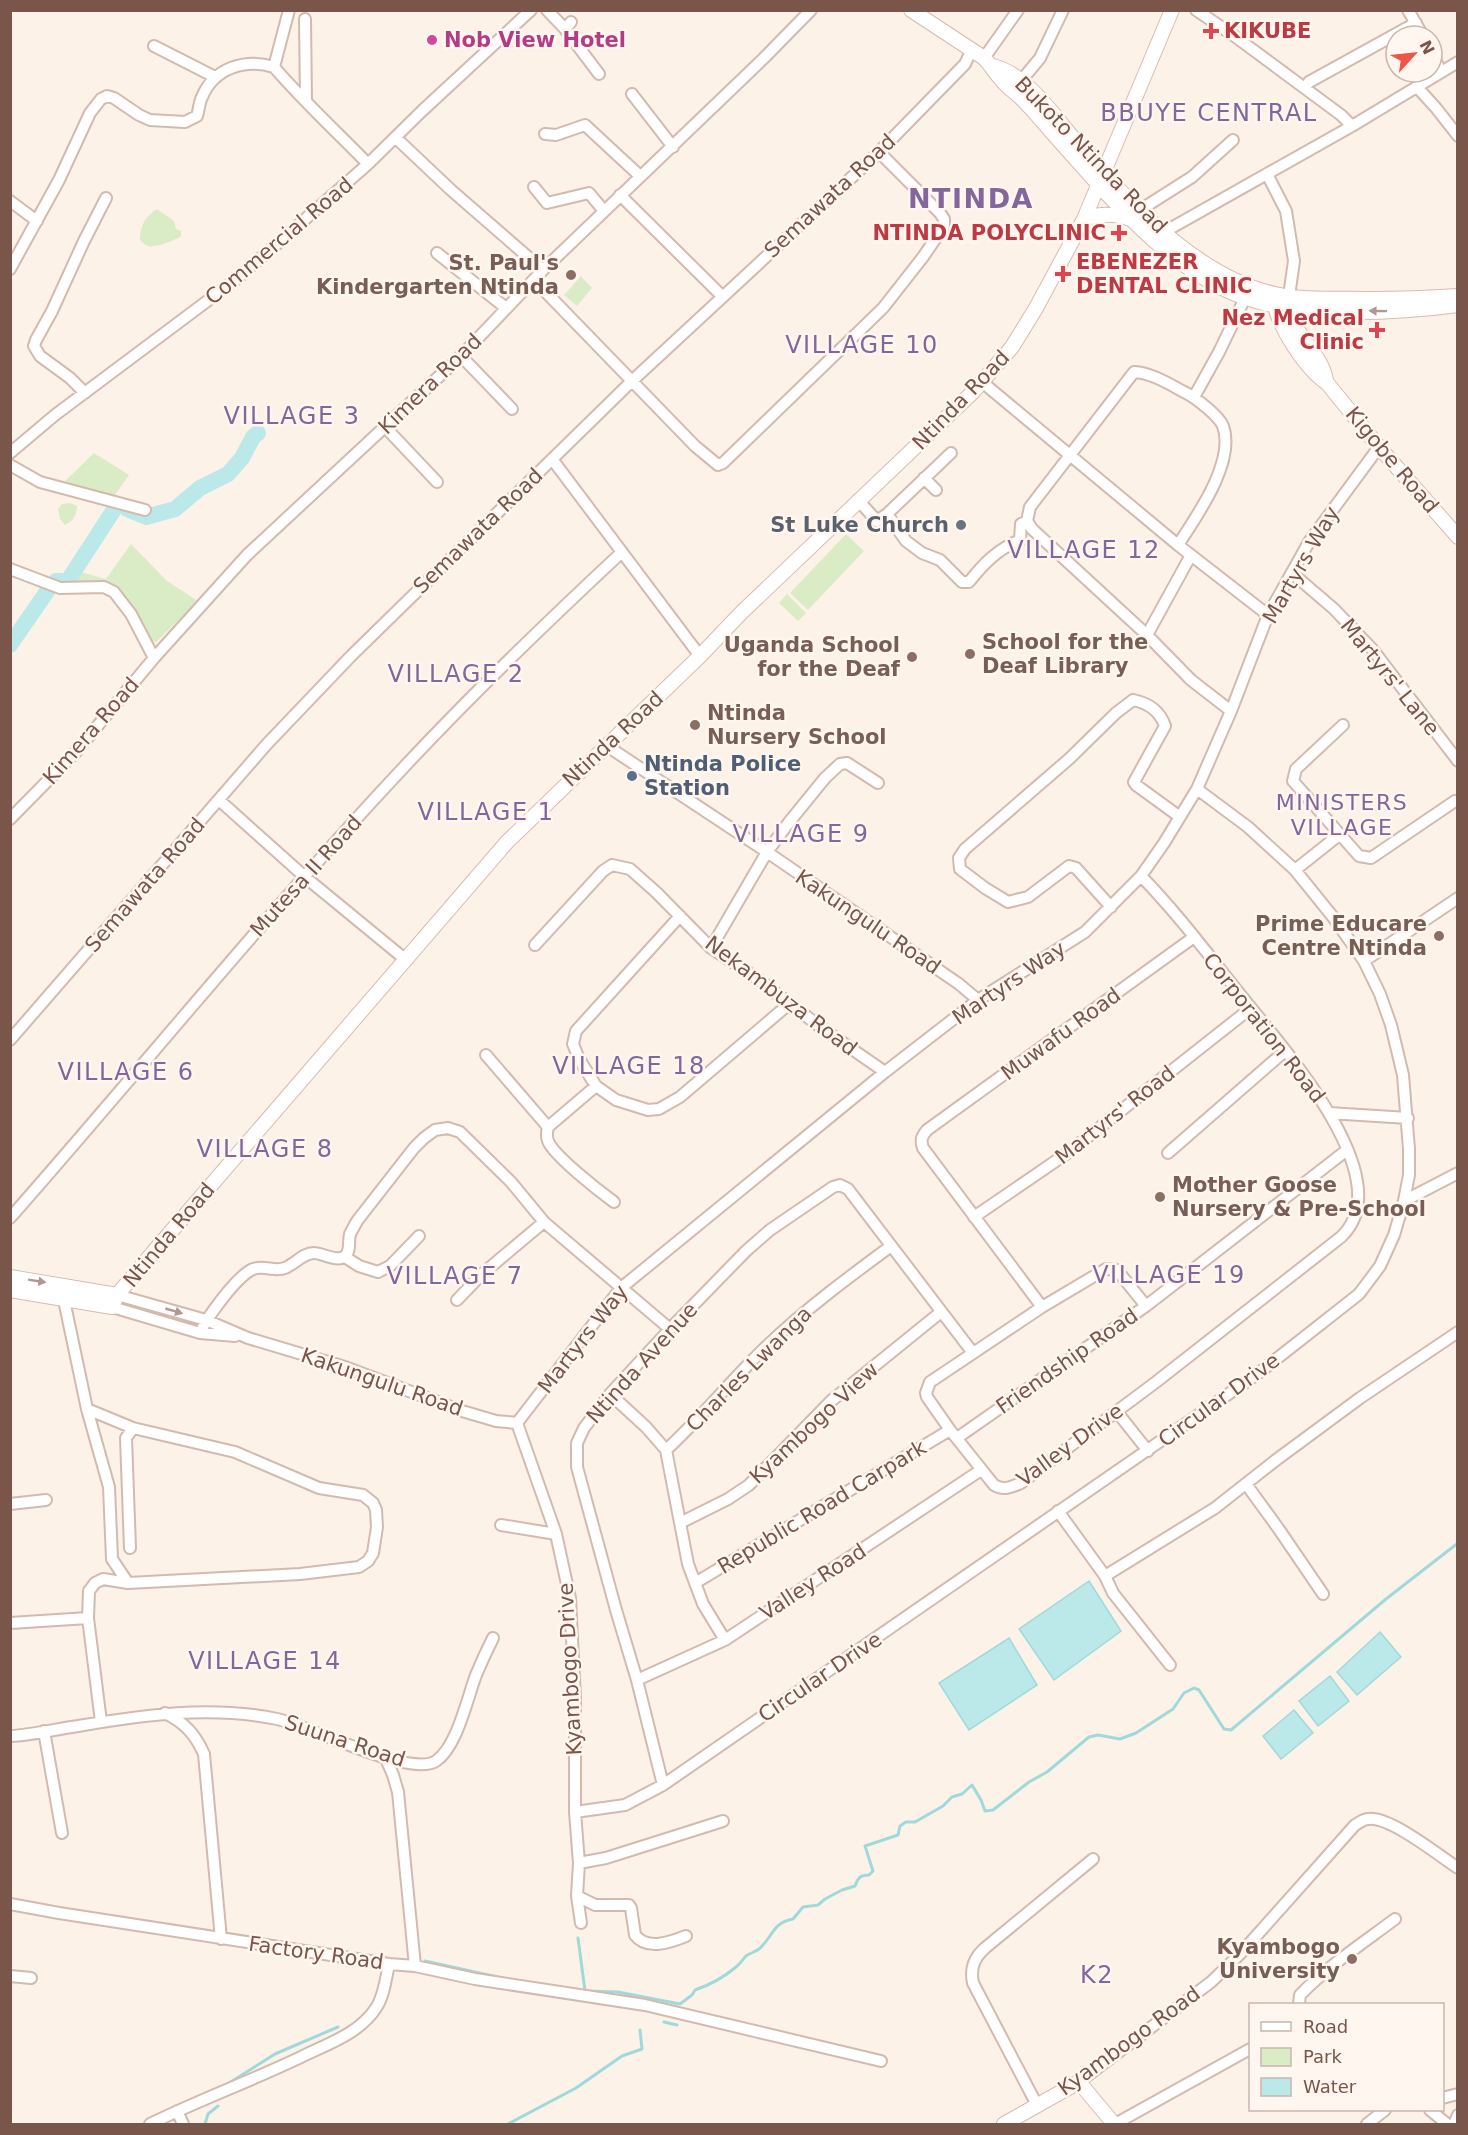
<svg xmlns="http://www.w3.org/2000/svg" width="1468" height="2135" viewBox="0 0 1468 2135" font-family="'DejaVu Sans',sans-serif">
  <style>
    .green { fill: #daecc5 }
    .water { fill: #bbe8e9; stroke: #a0d9db; stroke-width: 1.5 }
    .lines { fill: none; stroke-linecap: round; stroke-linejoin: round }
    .stream { stroke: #a0d9db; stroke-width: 3 }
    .river { stroke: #bbe8e9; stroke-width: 16 }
    .street-casing { stroke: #d3baaf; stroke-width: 14 }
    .secondary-casing { stroke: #d8bbaf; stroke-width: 16 }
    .street { stroke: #fff; stroke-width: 10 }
    .secondary { stroke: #fff; stroke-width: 14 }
    .oneway { fill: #af9992 }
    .health-dot { fill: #e0444e; stroke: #fff7ef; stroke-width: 2 }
    .hotel-dot { fill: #d1479c; stroke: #fff7ef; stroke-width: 2 }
    .education-dot { fill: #8d6e63; stroke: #fff7ef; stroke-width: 2 }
    .worship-dot { fill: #6b7280; stroke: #fff7ef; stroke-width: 2 }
    .service-dot { fill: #5c6f8a; stroke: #fff7ef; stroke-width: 2 }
    .labels { text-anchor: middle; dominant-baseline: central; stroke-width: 5; stroke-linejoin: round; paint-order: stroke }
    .health-label { font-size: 21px; font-weight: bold; fill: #be3a42; stroke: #fff7ef; text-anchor: start }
    .hotel-label { font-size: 21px; font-weight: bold; fill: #b23c85; stroke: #fff7ef; text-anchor: start }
    .street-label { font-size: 21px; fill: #79554a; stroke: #fff7ef }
    .education-label { font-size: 21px; font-weight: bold; fill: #785e54; stroke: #fff7ef; text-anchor: end }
    .worship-label { font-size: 21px; font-weight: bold; fill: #5b616d; stroke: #fff7ef; text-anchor: end }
    .service-label { font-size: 21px; font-weight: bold; fill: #4e5e75; stroke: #fff7ef; text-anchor: start }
    .neighbourhood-label { font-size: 22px; letter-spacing: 1.5px; fill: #83669c; stroke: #fff7ef }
    .quarter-label { font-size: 24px; letter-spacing: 1.5px; fill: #83669c; stroke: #fff7ef }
    .district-label { font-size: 27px; font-weight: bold; letter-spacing: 1.5px; fill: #83669c; stroke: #fff7ef }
  </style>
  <rect width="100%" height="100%" fill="#fdf2e8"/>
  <path class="green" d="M157 209 174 221 176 229 181 231V236C177 240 154 248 148 246 145 245 142 242 140 240 140 225 145 217 157 209Z
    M581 276 592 288 577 306 564 295Z
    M94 453 129 475 113 498 61 485Z
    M70 503 77 506C77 514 74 521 65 525L60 519 58 509 62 504Z
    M846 534 864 551 808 610 790 593Z
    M131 544 167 581 198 601 156 642 150 639 123 593 116 588 68 586 77 571 106 579Z
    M787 594 806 613 798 621 779 603Z"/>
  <path class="water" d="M1089 1581 1121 1631 1054 1680 1019 1629Z
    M1380 1632 1401 1657 1357 1695 1337 1672Z
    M1009 1638 1037 1685 969 1730 939 1683Z
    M1330 1676 1349 1701 1318 1726 1299 1701Z
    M1294 1710 1313 1733 1281 1759 1263 1736Z"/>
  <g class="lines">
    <path class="stream" d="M578 1938 585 1991
      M425 1961 502 1978
      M586 1991 618 1992 680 2004 692 1995 695 1990C710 1985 724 1977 736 1967 740 1964 743 1959 746 1956 750 1953 755 1952 759 1949 773 1937 772 1923 793 1919L803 1907 818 1905 825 1899 842 1890 855 1886C858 1878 860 1875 869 1875L873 1871 865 1846 898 1835 900 1826 906 1822H915L943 1806 952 1797 962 1794 972 1785 981 1800 985 1811 993 1810 1029 1782 1047 1772 1089 1737 1098 1735 1120 1739 1136 1733 1173 1709 1184 1693 1194 1688 1199 1690 1224 1729 1231 1730 1386 1599 1458 1543
      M664 2022 677 2025
      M226 2085 275 2054 338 2027
      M205 2124 208 2114 218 2106
      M508 2124 576 2088 622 2056 642 2049 640 2030"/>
    <path class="river" d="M127 509 146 517 175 509 200 488 228 474 242 458 253 437 258 433
      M56 581H65L69 579 115 508
      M10 645 48 590"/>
    <defs>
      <path id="street" d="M289 10 274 67C303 101 337 132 368 164
        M547 10 565 29 571 22
        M1196 10 1233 35 1341 115 1352 126
        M1408 10 1423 36
        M305 19 306 101
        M565 29 599 74
        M154 46 215 77
        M1432 53 1441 72
        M984 58 1018 10
        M1021 81 1040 58 1063 10
        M1417 87 1436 108 1458 136
        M1305 88 1309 82 1416 23
        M632 94 673 147
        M545 134 556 135 585 125 640 176
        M396 138 451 190 543 270
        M1267 174 1286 211 1294 261 1289 296
        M534 187 547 203 589 193 604 211
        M620 195 723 297
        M10 201 37 221
        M1140 210 1192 177 1233 140
        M1164 232 1352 126 1458 62
        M437 253 506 308
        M10 269 59 180 90 113 101 99 107 96 114 98 139 115 150 120 185 122 197 116C199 110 199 103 202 97 214 68 245 58 274 67
        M534 280 695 446 718 465 723 463 883 308 923 257 944 226V219L940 213 879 152
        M461 356 512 409
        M982 382 1178 545 1268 615
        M85 393 70 378 40 356 34 346 36 340 52 311 84 241 106 198
        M1194 397 1219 352 1245 298
        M386 428 437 482
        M10 453 55 415 238 278 368 164 423 110 531 10
        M552 459 700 656
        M10 465 40 482 145 510
        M924 478 936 490
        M858 500 877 521 887 514 906 541 922 553 940 560 962 582H969C984 563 998 549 1020 540L1021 524 1027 521
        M887 514 951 453
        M1178 545C1196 517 1236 462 1223 426 1219 416 1196 398 1186 393 1169 384 1152 373 1134 372L1030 507 1027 521 1032 529 1147 635 1191 680 1231 711
        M10 569 60 588 104 587 114 592 131 614 154 658
        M1292 573 1334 609 1373 650 1458 761
        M1147 635 1191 555
        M1343 725 1296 769 1293 781 1359 856 1371 858 1455 801
        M607 746 767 852 959 984 978 1000
        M219 800 305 877 406 960
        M10 819 75 753 154 658 247 555 461 356 543 270 764 58 811 10
        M1295 870 1339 835
        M1141 876C1178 914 1210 957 1243 998 1280 1045 1403 1179 1341 1237L1156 1382 1021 1483C1011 1487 1004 1491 994 1485L950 1430 927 1397 926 1393 930 1382 1042 1307 1106 1269 1117 1270 1146 1306
        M1111 907 1076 868 1069 866 1028 897 1008 902 985 888 960 869 959 858 965 849 1069 759 1116 713 1133 700C1148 703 1160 711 1165 726L1134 782 1136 785 1180 817
        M680 916 576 1031 573 1044 579 1059 596 1086 616 1100 648 1110 659 1109 680 1097 789 1004
        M535 945 603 871 612 865 630 869 657 893 711 948 755 977 823 1029 885 1072
        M711 948 767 852 790 821 825 778 840 764 847 763 878 783
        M1364 961 1458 898
        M10 1040 267 744 351 656 633 380 879 152 965 64 972 49
        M486 1055 548 1127
        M596 1086 548 1127C547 1131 546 1136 548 1141 554 1156 599 1191 614 1202
        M1329 1113 1408 1118
        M1168 1153 1285 1051
        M1404 1201 1458 1173
        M974 1217 1066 1154 1251 1008
        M10 1218C142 1068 268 912 405 766 475 691 548 621 622 552
        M345 1257 359 1266 378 1272 390 1266 419 1236
        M64 1292V1300L87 1409 109 1487 112 1559 128 1583
        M117 1295 206 1320 248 1338 345 1367 462 1411 496 1421 517 1423
        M457 1300 482 1274 544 1222
        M112 1307 200 1333 235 1336
        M1042 1307 923 1148C920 1140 922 1136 927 1130L1194 937
        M200 1333C207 1317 237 1276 253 1269 264 1265 275 1272 285 1268 295 1264 303 1253 314 1253 323 1253 337 1263 345 1256 351 1251 348 1241 350 1234 352 1230 355 1225 357 1221L414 1148 424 1138 435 1130 448 1128 460 1132 511 1182 544 1222 670 1329
        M610 1394 646 1427 666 1450 688 1564 703 1604 725 1640
        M87 1409 133 1428 235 1452 319 1488 363 1495 373 1503 376 1510 377 1527 373 1553 368 1561 359 1567 300 1574 128 1583 103 1579 95 1583 89 1591 88 1618 101 1722
        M1117 1412 1148 1451
        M517 1423 621 1288 885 1072 978 1000 1085 932 1141 876 1164 843 1197 789 1231 711 1268 615 1309 542 1379 447
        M517 1423 556 1534 570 1598 575 1698V1812L579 1863 577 1896 581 1923
        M957 1438 1146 1306 1347 1150
        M666 1450C702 1417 733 1378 769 1344 807 1308 849 1277 891 1246
        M1246 1484 1278 1528 1323 1594
        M10 1504 46 1500
        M1058 1511 1105 1576 1215 1508 1276 1460 1360 1398 1458 1332
        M680 1523 728 1499 749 1485 831 1401 941 1312
        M501 1525 556 1534
        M130 1548 126 1438 133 1428
        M1105 1576 1113 1593 1170 1665
        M695 1583 950 1430
        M10 1623 88 1618
        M637 1680 725 1640 981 1470
        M165 1713C185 1723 195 1734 204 1754L221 1939
        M44 1731 62 1833
        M10 1736C33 1735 56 1729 78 1726 144 1715 210 1705 277 1719 311 1726 410 1778 436 1761 457 1747 467 1699 476 1675 481 1663 487 1650 493 1638
        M663 1785 637 1680 616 1610 577 1467V1443L584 1428 610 1394 670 1329 746 1251 770 1230 833 1187 840 1185 848 1189 973 1353
        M575 1812 625 1805 663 1785 1256 1375 1359 1294 1380 1266 1394 1235 1404 1201 1409 1175V1149L1403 1075 1391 1025 1380 994 1364 961 1333 917 1295 870 1248 827 1197 789
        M579 1863 606 1858 723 1821
        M577 1896 595 1905H629L631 1908 635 1935C647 1951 671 1942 686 1936
        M10 1904 59 1913 389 1964 415 1966 398 1792 393 1775 386 1759
        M415 1966 475 1979 645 2005 881 2061
        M10 1976 31 1978
        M1299 2004 1300 1995C1328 1966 1363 1943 1395 1919
        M1079 2082 1211 1982 1241 1953 1355 1825C1359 1823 1363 1819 1368 1819 1390 1816 1438 1855 1458 1868
        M1442 2098 1458 2094
        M1037 2105 973 1983C970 1968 974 1958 985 1948L1093 1859
        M1430 2110 1447 2124
        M177 2111 183 2124
        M150 2124C199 2100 251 2081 301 2057 327 2044 359 2034 376 2008 384 1996 386 1978 389 1964
        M1115 2124 1250 2049
        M1367 2124 1385 2110
        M1454 2124 1458 2115"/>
      <path id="secondary" d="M911 10 984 58C991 65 994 72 1001 79 1007 88 1017 93 1024 101 1036 113 1046 126 1057 138 1109 196 1170 272 1246 298 1303 318 1397 313 1458 305
        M992 66C1024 72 1053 114 1073 138 1124 198 1195 277 1275 294 1306 301 1339 298 1371 299 1400 299 1428 298 1458 296
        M1084 219C1102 213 1114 214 1131 219
        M1274 299C1276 324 1306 369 1327 383L1379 447 1458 537
        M1289 299C1290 337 1320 349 1326 380
        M10 1277 117 1295
        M10 1290 112 1307 117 1295 156 1249 507 842 700 656 741 613 973 392 1012 347 1036 308 1084 219 1172 10
        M1004 2124 1079 2082 1114 2124"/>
    </defs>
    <use href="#street" class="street-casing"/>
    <use href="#secondary" class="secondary-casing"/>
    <use href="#street" class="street"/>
    <use href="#secondary" class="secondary"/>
  </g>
  <defs><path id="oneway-solid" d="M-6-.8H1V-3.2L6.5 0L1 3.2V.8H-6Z" transform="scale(1.5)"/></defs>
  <g class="oneway">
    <use href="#oneway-solid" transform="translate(1378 311) rotate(-179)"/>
    <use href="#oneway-solid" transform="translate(37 1281) rotate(9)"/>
    <use href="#oneway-solid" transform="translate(174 1311) rotate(16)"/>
  </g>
  <g class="health-dot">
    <path d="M1208 22h6v6h6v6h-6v6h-6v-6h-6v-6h6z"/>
    <path d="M1116 224h6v6h6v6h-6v6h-6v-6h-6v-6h6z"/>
    <path d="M1060 265h6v6h6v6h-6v6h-6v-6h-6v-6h6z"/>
    <path d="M1374 321h6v6h6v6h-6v6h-6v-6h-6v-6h6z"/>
  </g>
  <circle class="hotel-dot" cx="432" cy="40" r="6"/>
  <g class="education-dot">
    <circle cx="571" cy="275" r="6"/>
    <circle cx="970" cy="654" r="6"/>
    <circle cx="912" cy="657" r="6"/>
    <circle cx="695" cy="725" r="6"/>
    <circle cx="1439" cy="936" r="6"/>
    <circle cx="1160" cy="1197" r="6"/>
    <circle cx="1352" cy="1959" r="6"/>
  </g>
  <circle class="worship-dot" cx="961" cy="525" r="6"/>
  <circle class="service-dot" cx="632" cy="776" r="6"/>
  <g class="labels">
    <g class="health-label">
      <text x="1224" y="31">KIKUBE</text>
      <text x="1106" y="233" text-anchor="end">NTINDA POLYCLINIC</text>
      <text x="1076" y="262">EBENEZER<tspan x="1076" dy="24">DENTAL CLINIC</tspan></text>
      <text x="1364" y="318" text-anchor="end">Nez Medical<tspan x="1364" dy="24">Clinic</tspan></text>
    </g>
    <g class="hotel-label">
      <text x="444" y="40">Nob View Hotel</text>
    </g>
    <g class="street-label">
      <text transform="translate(1091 155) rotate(46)">Bukoto Ntinda Road</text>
      <text transform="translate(830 196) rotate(-43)">Semawata Road</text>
      <text transform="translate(279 241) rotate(-40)">Commercial Road</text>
      <text transform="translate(430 384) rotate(-44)">Kimera Road</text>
      <text transform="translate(961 400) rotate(-46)">Ntinda Road</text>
      <text transform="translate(1392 460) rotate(50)">Kigobe Road</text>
      <text transform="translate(478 531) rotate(-44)">Semawata Road</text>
      <text transform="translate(1301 565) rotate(-60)">Martyrs Way</text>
      <text transform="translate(1390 677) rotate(51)">Martyrs' Lane</text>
      <text transform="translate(91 731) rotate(-49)">Kimera Road</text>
      <text transform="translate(613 739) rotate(-43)">Ntinda Road</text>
      <text transform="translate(306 876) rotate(-48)">Mutesa II Road</text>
      <text transform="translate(145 885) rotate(-49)">Semawata Road</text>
      <text transform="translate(868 922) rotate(34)">Kakungulu Road</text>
      <text transform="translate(1009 983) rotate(-34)">Martyrs Way</text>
      <text transform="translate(781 996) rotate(37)">Nekambuza Road</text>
      <text transform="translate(1264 1028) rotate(52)">Corporation Road</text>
      <text transform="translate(1061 1034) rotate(-36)">Muwafu Road</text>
      <text transform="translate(1115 1115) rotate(-38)">Martyrs' Road</text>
      <text transform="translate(169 1235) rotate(-50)">Ntinda Road</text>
      <text transform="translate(583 1339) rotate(-52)">Martyrs Way</text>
      <text transform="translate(1067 1361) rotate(-35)">Friendship Road</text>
      <text transform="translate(642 1363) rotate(-48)">Ntinda Avenue</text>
      <text transform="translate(749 1369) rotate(-45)">Charles Lwanga</text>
      <text transform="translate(382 1382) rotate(19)">Kakungulu Road</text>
      <text transform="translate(1219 1400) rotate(-36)">Circular Drive</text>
      <text transform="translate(814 1423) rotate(-43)">Kyambogo View</text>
      <text transform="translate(1070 1445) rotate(-36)">Valley Drive</text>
      <text transform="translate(822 1507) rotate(-31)">Republic Road Carpark</text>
      <text transform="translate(813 1582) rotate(-33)">Valley Road</text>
      <text transform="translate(570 1669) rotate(-93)">Kyambogo Drive</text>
      <text transform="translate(820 1677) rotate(-34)">Circular Drive</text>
      <text transform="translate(345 1741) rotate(18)">Suuna Road</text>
      <text transform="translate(316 1953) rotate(8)">Factory Road</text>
      <text transform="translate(1129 2041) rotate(-36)">Kyambogo Road</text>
    </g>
    <g class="education-label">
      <text x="559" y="263">St. Paul's<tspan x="559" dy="24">Kindergarten Ntinda</tspan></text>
      <text x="982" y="642" text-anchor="start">School for the<tspan x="982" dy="24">Deaf Library</tspan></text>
      <text x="900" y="645">Uganda School<tspan x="900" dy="24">for the Deaf</tspan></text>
      <text x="707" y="713" text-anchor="start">Ntinda<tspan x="707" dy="24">Nursery School</tspan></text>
      <text x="1427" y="924">Prime Educare<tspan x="1427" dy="24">Centre Ntinda</tspan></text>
      <text x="1172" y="1185" text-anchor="start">Mother Goose<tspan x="1172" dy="24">Nursery &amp; Pre-School</tspan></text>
      <text x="1340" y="1947">Kyambogo<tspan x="1340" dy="24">University</tspan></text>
    </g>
    <g class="worship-label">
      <text x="949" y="525">St Luke Church</text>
    </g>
    <g class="service-label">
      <text x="644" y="764">Ntinda Police<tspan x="644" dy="24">Station</tspan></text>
    </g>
    <g class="neighbourhood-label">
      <text x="1342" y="802">MINISTERS<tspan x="1342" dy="25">VILLAGE</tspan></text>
    </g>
    <g class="quarter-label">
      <text x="1209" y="113">BBUYE CENTRAL</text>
      <text x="862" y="345">VILLAGE 10</text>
      <text x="292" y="416">VILLAGE 3</text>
      <text x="1084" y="550">VILLAGE 12</text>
      <text x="456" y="674">VILLAGE 2</text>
      <text x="486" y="812">VILLAGE 1</text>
      <text x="801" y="834">VILLAGE 9</text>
      <text x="629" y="1066">VILLAGE 18</text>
      <text x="126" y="1072">VILLAGE 6</text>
      <text x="265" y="1149">VILLAGE 8</text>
      <text x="1169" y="1275">VILLAGE 19</text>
      <text x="455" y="1276">VILLAGE 7</text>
      <text x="265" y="1661">VILLAGE 14</text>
      <text x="1097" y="1975">K2</text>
    </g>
    <g class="district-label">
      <text x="971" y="198">NTINDA</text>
    </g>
  </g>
  <rect width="1468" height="2135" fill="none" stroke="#79554a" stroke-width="24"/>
  <rect x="1249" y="2003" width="195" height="108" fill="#fff7ef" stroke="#c9b6ad" stroke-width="1.5"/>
  <rect x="1261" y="2022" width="30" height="9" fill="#ffffff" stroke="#c9b6ad" stroke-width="1.5"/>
  <text x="1303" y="2033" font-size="18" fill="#79554a">Road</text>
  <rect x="1261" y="2048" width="30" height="18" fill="#daecc5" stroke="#c9b6ad" stroke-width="1.5"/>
  <text x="1303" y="2063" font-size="18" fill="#79554a">Park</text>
  <rect x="1261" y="2078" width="30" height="18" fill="#bbe8e9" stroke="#c9b6ad" stroke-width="1.5"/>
  <text x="1303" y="2093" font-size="18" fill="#79554a">Water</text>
  <g transform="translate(1414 54) rotate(63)"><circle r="28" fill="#fff7ef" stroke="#c9b6ad" stroke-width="1.5"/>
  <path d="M0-4.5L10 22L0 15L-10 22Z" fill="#ec5748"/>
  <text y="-9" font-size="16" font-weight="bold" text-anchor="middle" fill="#79554a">N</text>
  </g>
</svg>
